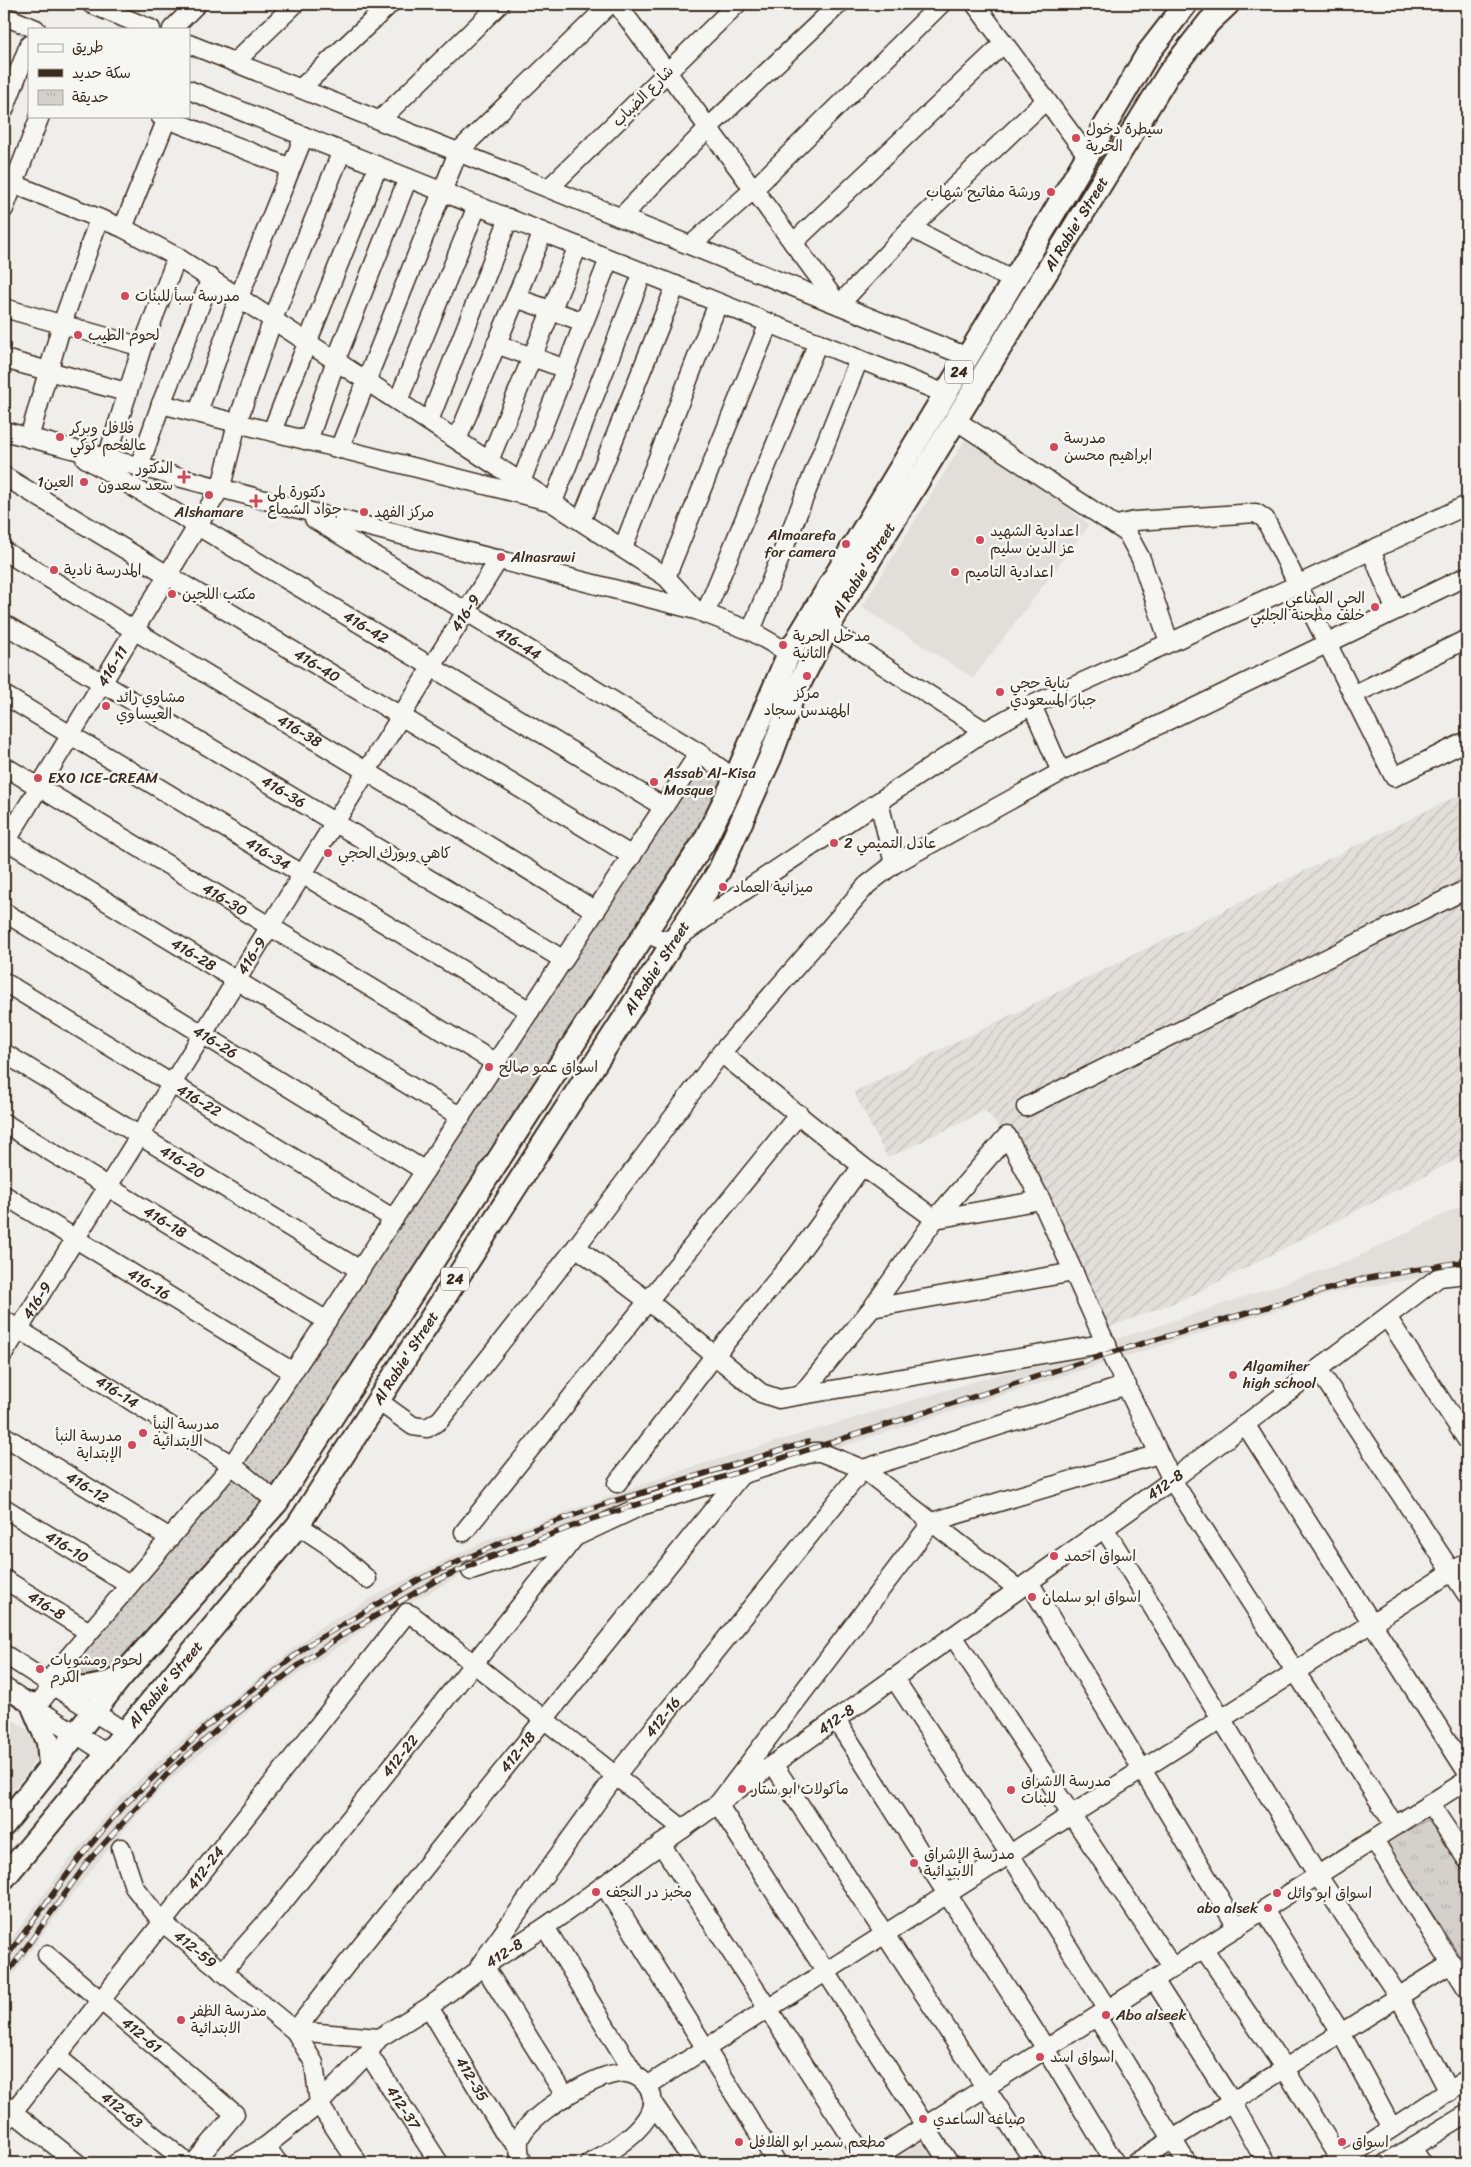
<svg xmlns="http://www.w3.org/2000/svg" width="1471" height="2167" viewBox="0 0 1471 2167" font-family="Sriracha,'Playpen Sans Arabic',sans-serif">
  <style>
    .built { fill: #e2dfdb }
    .industrial { fill: url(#industrial-furrows) }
    .grass { fill: url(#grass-dots); stroke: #887e75 }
    .park { fill: url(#park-tufts); stroke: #887e75 }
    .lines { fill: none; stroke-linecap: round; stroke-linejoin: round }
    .minor-casing { stroke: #3b2a1e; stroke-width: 21 }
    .major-casing { stroke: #3b2a1e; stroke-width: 26 }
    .minor { stroke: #f6f6f2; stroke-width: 18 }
    .major { stroke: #f6f6f2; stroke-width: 22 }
    .rail-casing { stroke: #3b2a1e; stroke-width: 5.5 }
    .rail { stroke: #f6f6f2; stroke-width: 4; stroke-dasharray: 11; stroke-linecap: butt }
    .poi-dot { fill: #d1495b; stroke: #f6f6f2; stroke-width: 2 }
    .labels { text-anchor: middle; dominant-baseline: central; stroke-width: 5; stroke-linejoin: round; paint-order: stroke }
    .shield { fill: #f6f6f2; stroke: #73675e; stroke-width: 1 }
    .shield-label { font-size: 14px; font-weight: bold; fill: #3b2a1e }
    .street-label { font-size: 15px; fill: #3b2a1e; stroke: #f6f6f2 }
    .poi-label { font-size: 15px; fill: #3b2a1e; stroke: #f6f6f2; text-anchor: start }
  </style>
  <defs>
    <pattern id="industrial-furrows" width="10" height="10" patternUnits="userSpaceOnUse" patternTransform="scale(1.25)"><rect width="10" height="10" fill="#e2dfdb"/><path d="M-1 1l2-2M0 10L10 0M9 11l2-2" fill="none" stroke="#c3c0bc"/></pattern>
    <pattern id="grass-dots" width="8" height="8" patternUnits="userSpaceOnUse" patternTransform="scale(1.25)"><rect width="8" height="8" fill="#d4d1cc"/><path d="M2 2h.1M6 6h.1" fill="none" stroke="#b7b4af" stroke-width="1.8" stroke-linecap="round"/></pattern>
    <pattern id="park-tufts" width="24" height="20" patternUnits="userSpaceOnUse" patternTransform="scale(1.25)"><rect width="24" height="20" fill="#d4d1cc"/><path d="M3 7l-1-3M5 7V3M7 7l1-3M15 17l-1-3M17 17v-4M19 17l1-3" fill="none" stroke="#b7b4af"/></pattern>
  </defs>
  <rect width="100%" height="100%" fill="#efeeea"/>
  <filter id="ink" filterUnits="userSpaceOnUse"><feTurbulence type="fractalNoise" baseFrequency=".02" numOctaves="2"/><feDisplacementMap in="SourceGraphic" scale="10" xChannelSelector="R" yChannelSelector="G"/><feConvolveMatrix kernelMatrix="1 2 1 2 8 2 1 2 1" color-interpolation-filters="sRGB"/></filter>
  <g filter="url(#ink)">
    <path class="built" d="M972 428 1089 525 973 678 862 607Z
      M1467 1203V1270L1336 1292 1076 1372 590 1526 463 1574 378 1620 265 1697 166 1784 123 1831 66 1902 4 1987V1949L68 1861 120 1799 180 1741 320 1627 389 1588 485 1541 692 1467 1158 1326 1349 1261Z
      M4 1714 28 1730 38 1754 30 1769 4 1801Z
      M922 2138 938 2163H883Z"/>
    <path class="industrial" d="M1467 791V1154L1187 1298 1101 1330 1007 1136 985 1111 887 1158 854 1092Z"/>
    <path class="grass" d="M700 757 729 778 269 1501 118 1674 51 1680 230 1474Z"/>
    <path class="park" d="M1429 1819 1467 1876V1967L1386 1842Z"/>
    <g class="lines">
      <defs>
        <g id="minor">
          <path d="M91 4 151 29"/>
          <path d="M617 4 839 305 911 228 1046 100"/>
          <path d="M975 4 1087 155"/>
          <path d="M4 16 36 29"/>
          <path d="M172 29 197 4"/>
          <path d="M189 44 968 357"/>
          <path d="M235 62 295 4"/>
          <path d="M301 88 390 4"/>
          <path d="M189 90 946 394"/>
          <path d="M4 110 29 45"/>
          <path d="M160 116 291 168"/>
          <path d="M380 120 500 4"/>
          <path d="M4 180 123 228 177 257 666 577 696 610"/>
          <path d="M549 188 737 4"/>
          <path d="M4 209 40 116"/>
          <path d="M621 217 708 128 839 4"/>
          <path d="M123 228 168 116"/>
          <path d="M911 228 1014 281"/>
          <path d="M793 243 1004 43"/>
          <path d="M691 245 754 189 941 4"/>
          <path d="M516 298 584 322"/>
          <path d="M4 308 142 347"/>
          <path d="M496 344 566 369"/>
          <path d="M4 359 126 392"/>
          <path d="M398 401 477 206"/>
          <path d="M161 404 553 502 643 272"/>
          <path d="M198 412 239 297 304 136"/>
          <path d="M429 421 509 218"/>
          <path d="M957 421 1127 533 1141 559 1169 642"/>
          <path d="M4 431 299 509 696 610 751 631 789 653"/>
          <path d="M272 431 378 166"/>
          <path d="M29 438 62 324 99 219"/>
          <path d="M457 440 543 232"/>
          <path d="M308 441 336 360 408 178"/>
          <path d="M339 449 458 152 610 4"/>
          <path id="s1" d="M85 458 664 807"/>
          <path d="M107 458 142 347 177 257"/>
          <path d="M489 461 578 246"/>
          <path d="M139 467 161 404 211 278"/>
          <path id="s2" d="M4 476 632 856"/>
          <path d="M521 482 609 259"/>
          <path id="s3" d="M314 519 699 753 735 779"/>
          <path d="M581 521 676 285"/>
          <path d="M1117 525 1135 521 1256 513 1265 519 1394 777 1467 741"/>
          <path d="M623 548 718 303"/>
          <path d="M1371 550 1395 609"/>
          <path id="s4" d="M4 551 596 911"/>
          <path d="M666 577 769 323"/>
          <path d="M705 614 818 342"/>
          <path id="s5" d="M4 624 564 960"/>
          <path d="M827 629 985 731"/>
          <path d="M751 631 859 359"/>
          <path id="s6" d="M4 695 530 1011"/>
          <path d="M1353 695 1467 639"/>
          <path d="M1032 705 1061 772"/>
          <path id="s7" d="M4 766 496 1063"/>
          <path d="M879 802 894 864"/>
          <path id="s8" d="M4 839 461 1117"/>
          <path id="s9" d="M4 845 221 487 237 423 273 319 342 151"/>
          <path id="s10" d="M4 912 425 1171"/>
          <path d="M645 933 662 940 676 939 744 891 985 731 1032 705 1297 585 1467 505"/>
          <path id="s11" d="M4 982 394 1219"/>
          <path id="s12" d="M4 1053 360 1270"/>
          <path d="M721 1053 862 1166 935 1219 1041 1200"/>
          <path d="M1026 1107 1467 889"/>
          <path id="s13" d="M4 1123 327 1321"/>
          <path id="s14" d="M4 1195 293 1372"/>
          <path d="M576 1247 648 1301 761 1393 779 1399 1107 1343"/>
          <path d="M872 1308 1074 1272"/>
          <path d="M1387 1317 1467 1440"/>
          <path id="s15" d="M4 1320 232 1465 277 1502"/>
          <path id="s16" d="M4 1353 499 559"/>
          <path d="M1318 1369 1467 1595"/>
          <path d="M801 1395 872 1308 935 1219 1007 1136 1041 1200 1110 1353 1172 1480 1395 1826"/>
          <path d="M377 1400 413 1426 427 1428 440 1420 576 1247 721 1053 867 885 894 864 1061 772 1467 576"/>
          <path d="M1245 1424 1467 1772"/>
          <path id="s17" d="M4 1436 170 1538"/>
          <path d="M617 1483 715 1355 796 1257 862 1166"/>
          <path id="s18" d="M4 1508 129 1585"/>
          <path d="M298 1525 328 1545 367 1579"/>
          <path d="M1104 1528 1318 1876 1399 1997 1449 2092"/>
          <path d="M464 1532 648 1301 799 1114"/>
          <path d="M471 1571 575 1537 641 1506 814 1452H820L863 1469 1018 1589"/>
          <path id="s19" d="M4 1579 89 1632"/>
          <path d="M1029 1582 1237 1927"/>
          <path d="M953 1636 1173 1968"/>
          <path d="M4 1654 125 1732"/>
          <path d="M894 1678 1009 1853 1108 2010"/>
          <path d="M4 1687 107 1754"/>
          <path d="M32 1704C45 1700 49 1694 48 1681L232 1465 699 753"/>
          <path d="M836 1720 1046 2049 1115 2163"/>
          <path d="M773 1764 1035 2163"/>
          <path d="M1430 1804 1467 1860"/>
          <path d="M1374 1840 1467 1989"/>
          <path d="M661 1844 868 2163"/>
          <path id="s20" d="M121 1848 134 1887 162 1922 295 2031 379 2038"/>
          <path d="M604 1885 777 2163"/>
          <path d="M1264 1910 1341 2033 1392 2128"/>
          <path d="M545 1927 635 2075"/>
          <path d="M1204 1949 1285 2069 1341 2162"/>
          <path id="s21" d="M47 1955 235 2114 194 2163"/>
          <path id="s22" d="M480 1965 616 1775 863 1469 1127 1385"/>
          <path d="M484 1966 566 2097"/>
          <path id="s23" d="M222 1972 276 1911 575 1537"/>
          <path d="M1154 1980 1232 2102 1266 2163"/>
          <path id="s24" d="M429 2007 503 2131 519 2147"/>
          <path d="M1097 2017 1187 2163"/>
          <path id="s25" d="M368 2053 439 2163"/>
          <path id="s26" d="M56 2056 187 2163"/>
          <path d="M647 2086 1467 1562"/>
          <path d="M652 2102 694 2163"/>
          <path d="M4 2105 77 2163"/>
          <path id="s27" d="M4 2123 407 1613 412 1615 683 1829"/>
          <path d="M266 2146 278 2163"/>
          <path d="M1412 2148 1422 2163"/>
          <path id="s28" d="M237 2163 266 2146 319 2104 368 2053 379 2038 429 2007 484 1966 545 1927 1172 1480 1439 1277 1467 1274"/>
          <path id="s29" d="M358 2163 319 2104 314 2063 295 2031 346 1965 741 1475"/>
          <path d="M523 2163C519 2155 516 2142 522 2134 536 2111 594 2075 621 2073 630 2072 640 2077 645 2083 673 2115 613 2150 590 2163"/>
          <path d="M867 2163 1467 1780"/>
          <path d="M949 2163 718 1804 932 1522 1159 1454"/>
          <path d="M1135 2163 1452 1963"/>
          <path d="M1339 2163 1467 2079"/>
          <path d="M1386 2163 1467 2114"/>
        </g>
        <g id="major">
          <path d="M55 1686C77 1691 100 1688 120 1678"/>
          <path d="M32 1704 48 1742 50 1766"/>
          <path d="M4 1825 121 1677 277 1502 704 842 735 779 789 653 1023 265 1148 53 1186 4"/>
          <path id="s30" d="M4 1878 298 1525 719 871 770 758 793 696 827 629 1169 73 1209 22 1228 4"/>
        </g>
      </defs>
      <use href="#minor" class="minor-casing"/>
      <use href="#major" class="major-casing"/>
      <use href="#minor" class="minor"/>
      <use href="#major" class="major"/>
      <defs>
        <path id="rail" d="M4 1960 78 1860 121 1808 208 1725 308 1645 422 1578 523 1533 614 1501 808 1442
          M4 1978 90 1859 171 1770 222 1725 295 1668 339 1637 437 1580 479 1562 589 1520 1110 1353 1363 1279 1467 1261"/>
      </defs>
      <use href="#rail" class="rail-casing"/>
      <use href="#rail" class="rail"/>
    </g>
  </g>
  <g class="poi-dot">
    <circle cx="1076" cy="138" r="5"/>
    <circle cx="1051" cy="192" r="5"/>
    <circle cx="125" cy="296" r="5"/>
    <circle cx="78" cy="335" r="5"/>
    <circle cx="60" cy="437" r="5"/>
    <circle cx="1054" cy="447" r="5"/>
    <path d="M181.5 469.5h5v5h5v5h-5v5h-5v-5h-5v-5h5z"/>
    <circle cx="84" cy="482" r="5"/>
    <circle cx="209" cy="495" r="5"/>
    <path d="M253.5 493.5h5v5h5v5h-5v5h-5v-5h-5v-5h5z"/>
    <circle cx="364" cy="512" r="5"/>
    <circle cx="980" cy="540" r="5"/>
    <circle cx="846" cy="544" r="5"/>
    <circle cx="501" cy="557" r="5"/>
    <circle cx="54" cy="570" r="5"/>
    <circle cx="955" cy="572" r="5"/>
    <circle cx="172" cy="594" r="5"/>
    <circle cx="1375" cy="607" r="5"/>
    <circle cx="783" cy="645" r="5"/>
    <circle cx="807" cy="676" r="5"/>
    <circle cx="1000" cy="692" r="5"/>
    <circle cx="106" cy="706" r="5"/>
    <circle cx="38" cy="778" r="5"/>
    <circle cx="654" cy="782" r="5"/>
    <circle cx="834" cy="843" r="5"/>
    <circle cx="328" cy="853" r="5"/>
    <circle cx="723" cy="887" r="5"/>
    <circle cx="489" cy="1067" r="5"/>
    <circle cx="1233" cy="1375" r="5"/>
    <circle cx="143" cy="1433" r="5"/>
    <circle cx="132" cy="1445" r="5"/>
    <circle cx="1054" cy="1556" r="5"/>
    <circle cx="1032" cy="1597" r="5"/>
    <circle cx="40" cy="1669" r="5"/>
    <circle cx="742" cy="1789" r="5"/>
    <circle cx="1011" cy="1790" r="5"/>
    <circle cx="914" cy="1863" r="5"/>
    <circle cx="596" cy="1892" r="5"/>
    <circle cx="1277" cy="1893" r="5"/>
    <circle cx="1268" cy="1908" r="5"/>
    <circle cx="1106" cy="2015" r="5"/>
    <circle cx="181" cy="2020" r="5"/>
    <circle cx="1040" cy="2057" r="5"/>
    <circle cx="923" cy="2119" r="5"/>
    <circle cx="739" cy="2142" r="5"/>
    <circle cx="1342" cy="2142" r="5"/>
  </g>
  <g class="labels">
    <g class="shield">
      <rect x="945" y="360.5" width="28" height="23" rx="4"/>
      <rect x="441" y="1267.5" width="28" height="23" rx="4"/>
    </g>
    <g class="shield-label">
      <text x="959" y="372">24</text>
      <text x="455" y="1279">24</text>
    </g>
    <g class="street-label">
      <text transform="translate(643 96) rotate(-45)">شارع الضباب</text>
      <text stroke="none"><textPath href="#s30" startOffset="1978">Al Rabie' Street</textPath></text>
      <text stroke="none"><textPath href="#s30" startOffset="1572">Al Rabie' Street</textPath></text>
      <text stroke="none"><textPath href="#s16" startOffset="872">416-9</textPath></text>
      <text stroke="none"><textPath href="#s1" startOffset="328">416-42</textPath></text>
      <text stroke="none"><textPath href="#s3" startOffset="239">416-44</textPath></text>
      <text stroke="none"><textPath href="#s9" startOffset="209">416-11</textPath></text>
      <text stroke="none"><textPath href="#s2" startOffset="366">416-40</textPath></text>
      <text stroke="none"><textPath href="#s4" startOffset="346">416-38</textPath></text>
      <text stroke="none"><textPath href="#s5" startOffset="326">416-36</textPath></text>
      <text stroke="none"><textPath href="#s6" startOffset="308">416-34</textPath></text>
      <text stroke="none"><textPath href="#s7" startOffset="258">416-30</textPath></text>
      <text stroke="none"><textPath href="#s8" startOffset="222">416-28</textPath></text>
      <text stroke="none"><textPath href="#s16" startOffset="468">416-9</textPath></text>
      <text stroke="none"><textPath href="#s30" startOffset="1122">Al Rabie' Street</textPath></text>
      <text stroke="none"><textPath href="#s10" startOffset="248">416-26</textPath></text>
      <text stroke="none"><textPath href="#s11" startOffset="228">416-22</textPath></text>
      <text stroke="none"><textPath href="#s12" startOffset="209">416-20</textPath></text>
      <text stroke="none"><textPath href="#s13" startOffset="189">416-18</textPath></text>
      <text stroke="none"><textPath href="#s14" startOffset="170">416-16</textPath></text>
      <text stroke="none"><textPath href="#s16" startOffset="62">416-9</textPath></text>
      <text stroke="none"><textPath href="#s30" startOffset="658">Al Rabie' Street</textPath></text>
      <text stroke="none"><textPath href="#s15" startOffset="134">416-14</textPath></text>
      <text stroke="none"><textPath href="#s28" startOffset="1152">412-8</textPath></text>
      <text stroke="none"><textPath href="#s17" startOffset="98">416-12</textPath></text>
      <text stroke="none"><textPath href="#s18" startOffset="74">416-10</textPath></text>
      <text stroke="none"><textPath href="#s19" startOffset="50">416-8</textPath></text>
      <text stroke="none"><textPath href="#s30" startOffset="252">Al Rabie' Street</textPath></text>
      <text stroke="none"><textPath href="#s22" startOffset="308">412-16</textPath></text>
      <text stroke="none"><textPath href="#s28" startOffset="748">412-8</textPath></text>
      <text stroke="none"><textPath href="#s29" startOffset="506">412-18</textPath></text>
      <text stroke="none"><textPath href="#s23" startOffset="280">412-22</textPath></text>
      <text stroke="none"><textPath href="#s27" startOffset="325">412-24</textPath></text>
      <text stroke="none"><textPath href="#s20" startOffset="129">412-59</textPath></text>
      <text stroke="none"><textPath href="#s28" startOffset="342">412-8</textPath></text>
      <text stroke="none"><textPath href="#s21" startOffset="124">412-61</textPath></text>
      <text stroke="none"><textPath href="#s24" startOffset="84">412-35</textPath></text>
      <text stroke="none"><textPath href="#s25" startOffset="65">412-37</textPath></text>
      <text stroke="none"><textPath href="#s26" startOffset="85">412-63</textPath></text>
    </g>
    <g class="poi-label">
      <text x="1086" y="129">سيطرة دخول<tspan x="1086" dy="17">الحرية</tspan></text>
      <text x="1041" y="192" text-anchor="end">ورشة مفاتيح شهاب</text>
      <text x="135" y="296">مدرسة سبأ للبنات</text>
      <text x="88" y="335">لحوم الطيب</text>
      <text x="70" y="428">فلافل وبركر<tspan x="70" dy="17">عالفحم كوكي</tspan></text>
      <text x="1064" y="438">مدرسة<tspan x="1064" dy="17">ابراهيم محسن</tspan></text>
      <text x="173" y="468" text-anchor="end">الدكتور<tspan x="173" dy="17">سعد سعدون</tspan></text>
      <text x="74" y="482" text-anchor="end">العين1</text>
      <text x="267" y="492">دكتورة لمى<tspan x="267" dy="17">جواد الشماع</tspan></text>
      <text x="209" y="512" text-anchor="middle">Alshamare</text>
      <text x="374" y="512">مركز الفهد</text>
      <text x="990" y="531">اعدادية الشهيد<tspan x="990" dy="17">عز الدين سليم</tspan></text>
      <text x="836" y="535" text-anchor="end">Almaarefa<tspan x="836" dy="17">for camera</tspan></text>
      <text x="511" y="557">Alnasrawi</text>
      <text x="64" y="570">المدرسة نادية</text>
      <text x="965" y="572">اعدادية التاميم</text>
      <text x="182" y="594">مكتب اللجين</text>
      <text x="1365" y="598" text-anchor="end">الحي الصناعي<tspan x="1365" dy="17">خلف مطحنة الجلبي</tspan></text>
      <text x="793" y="636">مدخل الحرية<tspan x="793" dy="17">الثانية</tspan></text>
      <text x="1010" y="683">بناية حجي<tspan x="1010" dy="17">جبار المسعودي</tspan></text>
      <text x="807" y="693" text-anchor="middle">مركز<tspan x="807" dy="17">المهندس سجاد</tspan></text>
      <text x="116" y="697">مشاوي رائد<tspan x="116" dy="17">العيساوي</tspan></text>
      <text x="664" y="773">Assab Al-Kisa<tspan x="664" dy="17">Mosque</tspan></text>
      <text x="48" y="778">EXO ICE-CREAM</text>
      <text x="844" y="843">عادل التميمي 2</text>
      <text x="338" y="853">كاهي وبورك الحجي</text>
      <text x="733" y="887">ميزانية العماد</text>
      <text x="499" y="1067">اسواق عمو صالح</text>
      <text x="1243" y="1366">Algamiher<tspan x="1243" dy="17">high school</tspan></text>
      <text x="153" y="1424">مدرسة النبأ<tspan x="153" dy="17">الابتدائية</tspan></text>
      <text x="122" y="1436" text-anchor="end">مدرسة النبأ<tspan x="122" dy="17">الإبتداية</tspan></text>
      <text x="1064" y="1556">اسواق احمد</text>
      <text x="1042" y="1597">اسواق ابو سلمان</text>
      <text x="50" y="1660">لحوم ومشويات<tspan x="50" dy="17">الكرم</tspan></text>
      <text x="1021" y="1781">مدرسة الاشراق<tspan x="1021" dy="17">للبنات</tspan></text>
      <text x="752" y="1789">مأكولات ابو ستار</text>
      <text x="924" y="1854">مدرسة الإشراق<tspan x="924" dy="17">الابتدائية</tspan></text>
      <text x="606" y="1892">مخبز در النجف</text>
      <text x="1287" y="1893">اسواق ابو وائل</text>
      <text x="1258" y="1908" text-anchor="end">abo alsek</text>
      <text x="191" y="2011">مدرسة الظفر<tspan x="191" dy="17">الابتدائية</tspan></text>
      <text x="1116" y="2015">Abo alseek</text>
      <text x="1050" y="2057">اسواق اسد</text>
      <text x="933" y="2119">صياغه الساعدي</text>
      <text x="749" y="2142">مطعم سمير ابو الفلافل</text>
      <text x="1352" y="2142">اسواق</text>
    </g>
  </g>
  <rect width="1471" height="2167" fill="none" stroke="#f6f6f2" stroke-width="20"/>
  <rect x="10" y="10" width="1451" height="2147" fill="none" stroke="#3b2a1e" stroke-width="2" filter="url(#ink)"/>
  <rect x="28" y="28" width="162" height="90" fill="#f6f6f2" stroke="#aba49d"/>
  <rect x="38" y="44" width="25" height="8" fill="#f6f6f2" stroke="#aba49d"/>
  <text x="72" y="52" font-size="15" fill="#3b2a1e">طريق</text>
  <rect x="38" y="69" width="25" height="8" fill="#3b2a1e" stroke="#aba49d"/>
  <text x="72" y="78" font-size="15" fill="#3b2a1e">سكة حديد</text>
  <rect x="38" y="90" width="25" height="15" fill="url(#park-tufts)" stroke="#aba49d"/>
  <text x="72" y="102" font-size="15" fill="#3b2a1e">حديقة</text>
</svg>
